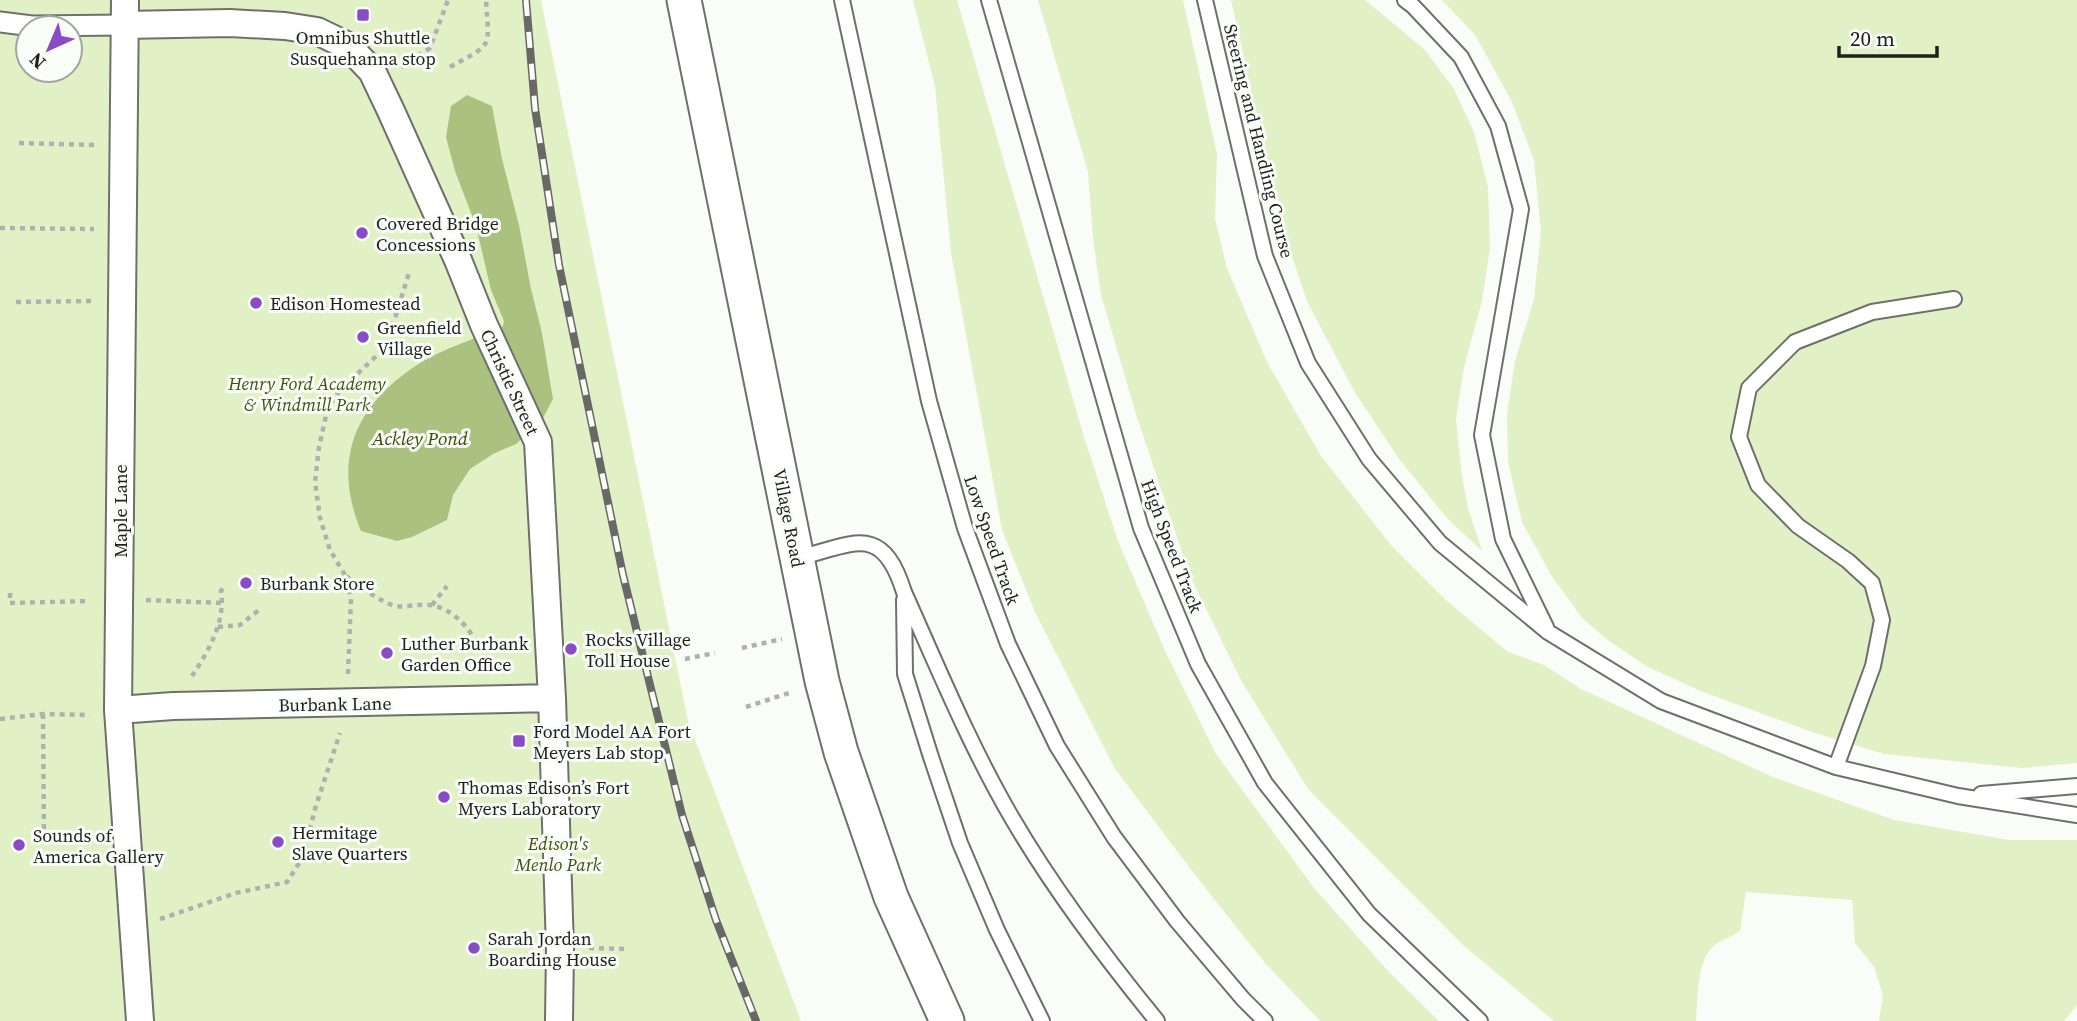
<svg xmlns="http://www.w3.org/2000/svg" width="2077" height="1021" viewBox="0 0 2077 1021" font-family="'Source Serif 4',serif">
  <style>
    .green { fill: #e1f1c5; fill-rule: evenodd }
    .water { fill: #aac180 }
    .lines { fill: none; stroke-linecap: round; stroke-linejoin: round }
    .service-casing { stroke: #6e706c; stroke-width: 18 }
    .pedestrian-casing { stroke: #6e706c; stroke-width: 23 }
    .minor-casing { stroke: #6e706c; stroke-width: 30 }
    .tertiary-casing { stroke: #6e706c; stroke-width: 37 }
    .path { stroke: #b0b1ae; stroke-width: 4.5; stroke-dasharray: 5 5; stroke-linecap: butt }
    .service { stroke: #fff; stroke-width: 14 }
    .pedestrian { stroke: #fff; stroke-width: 19 }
    .minor { stroke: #fff; stroke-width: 26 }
    .tertiary { stroke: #fff; stroke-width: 33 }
    .rail-casing { stroke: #686966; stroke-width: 8 }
    .rail { stroke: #fafcf8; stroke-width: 5; stroke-dasharray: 16; stroke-linecap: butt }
    .poi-dot { fill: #884dc4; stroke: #fafcf8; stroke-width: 2.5 }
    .labels { text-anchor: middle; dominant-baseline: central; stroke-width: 6; stroke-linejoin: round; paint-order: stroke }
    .poi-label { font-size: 18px; fill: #1f201e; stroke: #fafcf8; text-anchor: start }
    .street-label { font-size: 18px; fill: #1f201e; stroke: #fafcf8 }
    .park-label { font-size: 18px; font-style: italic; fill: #41540c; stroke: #fafcf8 }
    .water-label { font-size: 19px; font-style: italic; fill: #394c00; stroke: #fafcf8 }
  </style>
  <rect width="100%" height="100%" fill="#fafcf8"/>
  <path class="green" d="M0 0H541L688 721 801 1021H0ZM28 28H70V70H28Z
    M913 0H957L1084 437 1118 541 1166 653 1216 754 1314 888 1389 972 1439 1021H1320L1265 963 1199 880 1115 769 1035 612 1002 530 951 253 935 86Z
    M1038 0H1183L1217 154 1215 219 1227 268 1267 362 1321 456 1391 545 1447 601 1508 652 1544 665 1581 689 1773 777 1894 820 2009 840H2077V1005L2064 1021H1879L1883 996 1874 967 1855 943 1852 900 1746 892 1740 931C1732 937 1722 939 1715 945 1696 959 1698 1000 1696 1021H1554L1463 945 1308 789 1242 682 1190 576 1136 414 1101 295 1093 238 1088 172Z
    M1231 0H1365L1425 50 1454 89 1474 132 1488 187 1490 248 1482 301 1464 367 1456 419 1462 476 1468 508 1482 551 1447 518 1399 459 1354 391 1307 301 1281 224Z
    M1442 0H2077V763L2022 768 1884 754 1815 733 1698 690 1646 666 1609 641 1583 619 1551 575 1522 522 1508 462 1507 414 1515 361 1534 299 1541 231 1534 160 1512 102 1475 35Z"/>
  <path class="water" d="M467 95 492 106 502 159 519 225 531 289 542 333 553 399 543 418 516 444 493 454 470 469 453 495 447 520 412 537 397 541 361 531C333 464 352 410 411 369 439 349 472 341 503 326L504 321 491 290 476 226 455 171 446 137 451 106Z"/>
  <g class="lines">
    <defs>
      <path id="service" d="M842 0 929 401 965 528 1008 644 1057 746 1114 837 1177 921 1243 999 1265 1021
        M989 0 1141 528 1198 664 1265 783 1369 914 1480 1021
        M1205 0 1265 256 1308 363 1369 459 1440 543 1548 632 1661 701 1836 767 1958 796 2077 815
        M1405 0 1413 6 1461 57 1498 126 1521 209 1482 435 1503 539 1546 627
        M798 558C854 544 882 522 904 592 938 668 970 746 1012 818 1054 890 1104 956 1157 1021
        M904 600 905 674 931 757 960 843 997 930 1042 1021
        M1836 767 1873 666 1882 620 1872 583 1848 561 1798 526 1758 485 1739 437 1749 388 1795 342 1872 312 1954 299
        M1981 794 2077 786"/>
      <path id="pedestrian" d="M0 22 32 26 124 25"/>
      <path id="minor" d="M125 0 118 710 140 1021
        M124 25 230 23 285 26 317 31 348 46 372 71 391 111 458 260 484 325 538 442 552 698 560 948 559 1021
        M118 710 173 706 552 698"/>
      <path id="tertiary" d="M684 0 822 681 841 752 891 897 947 1021"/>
    </defs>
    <use href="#service" class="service-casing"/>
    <use href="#pedestrian" class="pedestrian-casing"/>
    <use href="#minor" class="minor-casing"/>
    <use href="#tertiary" class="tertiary-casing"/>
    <path class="path" d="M401 67 430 48 448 0
      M450 67C494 43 489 49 486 0
      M19 143 95 145
      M0 228 94 229
      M16 302 95 301
      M346 576C360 587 375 598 392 605 404 609 418 603 430 605 463 610 479 645 492 671
      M10 593V603L90 601
      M146 600 223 603
      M432 605 447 586
      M218 627 240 625 259 610
      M742 648 782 639
      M685 659 715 653
      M348 674 351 598 345 575 330 550 320 518 315 482 319 447 328 407 340 390 386 347 409 273
      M192 676C208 652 226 621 221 591L225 586
      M746 707 792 692
      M43 714 44 839
      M0 719 43 714 90 715
      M38 840 98 836
      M160 919 236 893 287 882 303 857 315 809 340 733
      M589 948 624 949"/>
    <use href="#service" class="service"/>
    <use href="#pedestrian" class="pedestrian"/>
    <use href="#minor" class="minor"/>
    <use href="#tertiary" class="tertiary"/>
    <defs>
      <path id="rail" d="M526 0 535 108 559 265 623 575 682 815 716 920 756 1021"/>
    </defs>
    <use href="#rail" class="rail-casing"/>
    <use href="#rail" class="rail"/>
  </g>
  <g class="poi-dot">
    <rect x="356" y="8" width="14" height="14" rx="3.5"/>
    <circle cx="362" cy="233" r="7"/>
    <circle cx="256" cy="303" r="7"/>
    <circle cx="363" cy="337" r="7"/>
    <circle cx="246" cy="583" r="7"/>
    <circle cx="571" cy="649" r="7"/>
    <circle cx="387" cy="653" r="7"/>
    <rect x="512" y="734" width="14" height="14" rx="3.5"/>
    <circle cx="444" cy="797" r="7"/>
    <circle cx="278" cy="842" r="7"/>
    <circle cx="19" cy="845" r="7"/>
    <circle cx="474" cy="948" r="7"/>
  </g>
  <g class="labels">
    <g class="poi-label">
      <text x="363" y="37" text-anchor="middle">Omnibus Shuttle<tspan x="363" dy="21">Susquehanna stop</tspan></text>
      <text x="376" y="223">Covered Bridge<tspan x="376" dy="21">Concessions</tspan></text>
      <text x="270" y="303">Edison Homestead</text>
      <text x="377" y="327">Greenfield<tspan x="377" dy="21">Village</tspan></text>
      <text x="260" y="583">Burbank Store</text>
      <text x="585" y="639">Rocks Village<tspan x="585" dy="21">Toll House</tspan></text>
      <text x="401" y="643">Luther Burbank<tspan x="401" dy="21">Garden Office</tspan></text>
      <text x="533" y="731">Ford Model AA Fort<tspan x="533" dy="21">Meyers Lab stop</tspan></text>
      <text x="458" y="787">Thomas Edison’s Fort<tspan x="458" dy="21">Myers Laboratory</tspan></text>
      <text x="292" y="832">Hermitage<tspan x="292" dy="21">Slave Quarters</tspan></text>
      <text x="33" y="835">Sounds of<tspan x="33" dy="21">America Gallery</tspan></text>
      <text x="488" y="938">Sarah Jordan<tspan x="488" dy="21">Boarding House</tspan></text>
    </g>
    <g class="street-label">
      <text transform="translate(1259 141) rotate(76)">Steering and Handling Course</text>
      <text transform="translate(510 382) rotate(65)">Christie Street</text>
      <text transform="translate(120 511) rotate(-90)">Maple Lane</text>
      <text transform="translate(789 518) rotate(79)">Village Road</text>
      <text transform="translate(992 540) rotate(71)">Low Speed Track</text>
      <text transform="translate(1172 546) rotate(69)">High Speed Track</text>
      <text transform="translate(335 704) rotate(-1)">Burbank Lane</text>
    </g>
    <g class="park-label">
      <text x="307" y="383">Henry Ford Academy<tspan x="307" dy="21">&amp; Windmill Park</tspan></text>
      <text x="558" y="843">Edison's<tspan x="558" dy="21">Menlo Park</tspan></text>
    </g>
    <g class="water-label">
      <text x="420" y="438">Ackley Pond</text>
    </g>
  </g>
  <g transform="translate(49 49) rotate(224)"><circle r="33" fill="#fafcf8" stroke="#a2a4a1" stroke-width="2"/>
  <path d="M0-5L12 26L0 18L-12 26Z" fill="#884dc4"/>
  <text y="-10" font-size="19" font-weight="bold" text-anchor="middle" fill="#1f201e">N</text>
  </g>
  <path d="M1839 46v10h98v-10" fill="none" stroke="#1f201e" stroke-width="3.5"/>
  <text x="1850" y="46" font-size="21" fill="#1f201e" stroke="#fafcf8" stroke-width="5" paint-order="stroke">20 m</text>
</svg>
